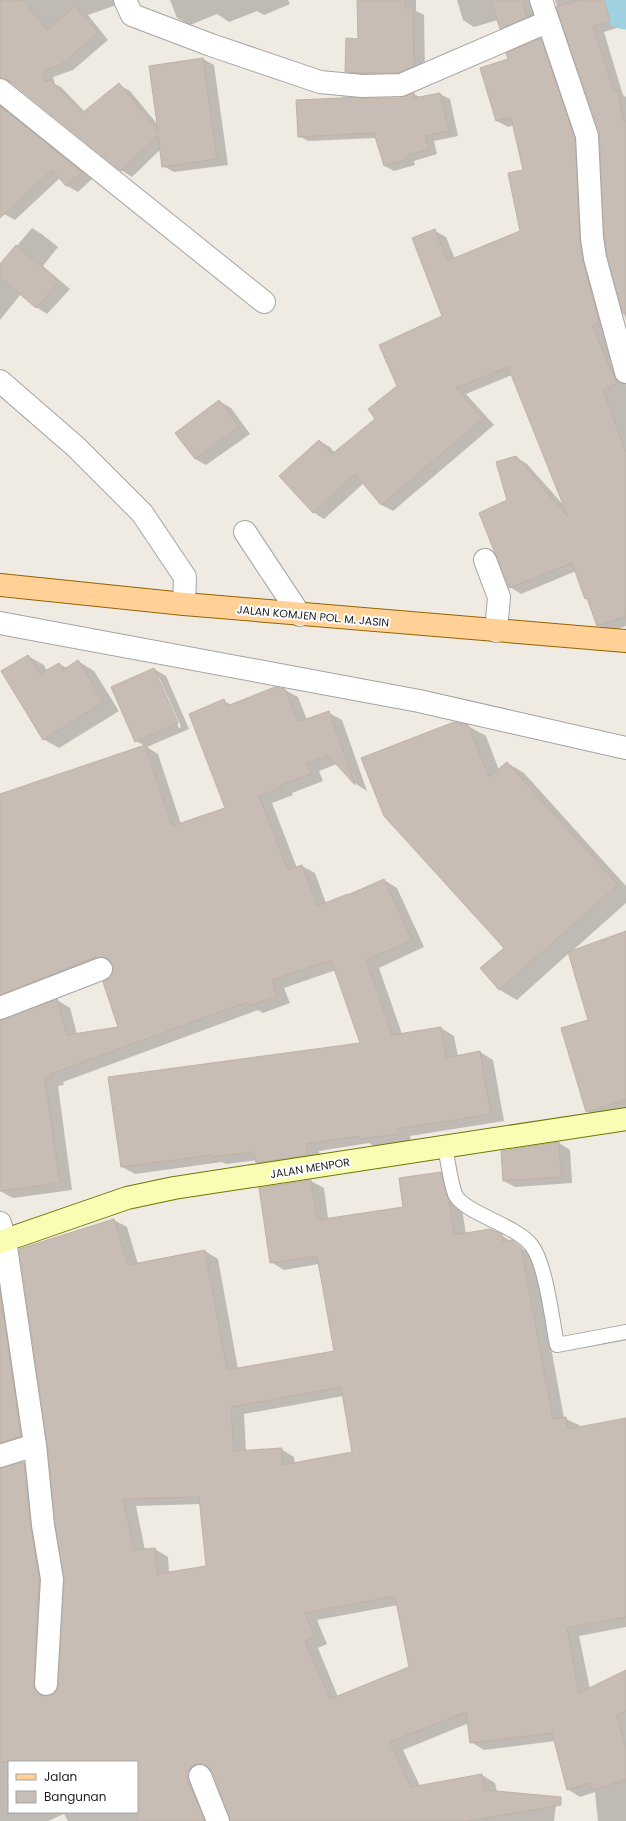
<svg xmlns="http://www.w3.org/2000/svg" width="626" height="1821" viewBox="0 0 626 1821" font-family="Poppins,sans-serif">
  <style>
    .shadow { fill: #0003; fill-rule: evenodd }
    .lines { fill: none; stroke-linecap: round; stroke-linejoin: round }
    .river { stroke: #a0d1df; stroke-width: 55 }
    .building { fill: #c7bdb5; stroke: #c1b1a4; fill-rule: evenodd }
    .lane-casing { stroke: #a4a4a4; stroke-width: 16 }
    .street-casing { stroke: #a4a4a4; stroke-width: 24 }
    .secondary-casing { stroke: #6c7800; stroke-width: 24 }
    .primary-casing { stroke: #966300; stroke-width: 24 }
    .lane { stroke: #fff; stroke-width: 14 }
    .street { stroke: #fff; stroke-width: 22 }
    .secondary { stroke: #f9fcb3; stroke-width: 22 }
    .primary { stroke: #ffd197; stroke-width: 22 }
    .labels { text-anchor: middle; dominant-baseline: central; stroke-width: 4; stroke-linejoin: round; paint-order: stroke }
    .street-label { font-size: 11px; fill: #1d1d1d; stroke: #fff }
  </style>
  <rect width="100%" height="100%" fill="#efeae2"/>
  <path class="shadow" d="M0 0H127L125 2 88 15 108 40 73 70 53 77 55 84 61 87 85 112 119 85 130 91 158 125 150 67 203 59 214 65 228 165 174 172 163 166 161 149 132 177 121 170 13 83 7 84 0 91Z
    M170 0H288L290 4 264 15 257 11 229 22 217 14 190 25 177 18Z
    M358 0H416V11L424 15 425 72 357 78 346 71 360 40Z
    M457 0H542L543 21 511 35 500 28 498 20 474 27 463 20Z
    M555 0H612L620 27 604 32 623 95 626 97V321L608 255 600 132Z
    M541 39 552 46 585 145 626 385V626L609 632 598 625 576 571 521 594 510 587 508 501 516 457 527 464 566 508 512 375 466 394 494 425 393 511 382 505 364 483 324 519 313 512 319 441 330 447 335 453 377 419 444 317 435 231 446 237 455 259 521 232 524 170 514 125 508 127 497 121 509 60Z
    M414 94 421 98 440 94 450 99 458 136 434 141 437 154 414 161 415 165 394 171 385 166 376 138 308 141 299 136Z
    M0 103 3 107 92 179 78 192 67 186 60 178 15 220 4 214 0 209Z
    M32 228 43 235 58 247 43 266 70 289 47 314 36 307 21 294 0 320V266Z
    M219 401 231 408 250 434 206 465 195 459Z
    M28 656 44 665 47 671 59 664 67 668 78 661 94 671 119 711 59 748 43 739Z
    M154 669 166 676 189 729 147 747 158 754 181 824 226 809 224 701 231 705 285 690 298 697 307 720 329 713 342 720 367 791 356 784 337 764 319 771 323 781 292 793 293 795 272 803 297 868 302 866 315 873 326 903 384 880 397 888 424 947 379 968 402 1034 441 1028 454 1036 458 1056 480 1052 493 1060 504 1121 410 1136 411 1141 374 1146 369 1143 319 1151 320 1162 270 1170 257 1162V1160L226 1164 222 1162 135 1174 122 1167 362 1044 336 970 284 988 290 1003 263 1013 258 1010 63 1082 64 1085 58 1086 72 1190 13 1198 0 1191V796L145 746 136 741ZM157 677H159L181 727 179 728ZM110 964H114V971L112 977 119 1028 77 1034 70 1008 57 1000 1 1021V1013Z
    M468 726 486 736 499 770 507 763 524 773 626 886V903L571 952 626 932V1113L602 1120 587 1111 589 1021 569 953 517 1000 500 990 482 969 505 948Z
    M559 1143 570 1150 572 1183 515 1187 504 1181Z
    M441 1173 454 1180 462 1209 466 1234 501 1235 534 1256 564 1418 579 1425V1428L626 1419V1627L579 1636 590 1689 626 1671V1821H598L595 1792 580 1797 567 1789 555 1741 484 1750 471 1742 469 1723 403 1750 420 1786 482 1775 495 1783 497 1792 556 1804 554 1821H231L213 1771 208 1772 214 1821H68L64 1814 48 1821H0V1266L34 1444 1 1461V1468L24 1463 37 1470 47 1697 52 1696 57 1692 59 1685 114 1220 127 1227 138 1264 205 1251 218 1259 238 1369 335 1351 319 1264 284 1270 271 1262 311 1181 324 1188 328 1219 404 1208ZM343 1396 354 1453 295 1464 294 1457 281 1449 246 1451 244 1414ZM201 1504 208 1567 169 1573 168 1557 155 1549 145 1550 136 1506ZM398 1605 410 1667 338 1697 318 1648 327 1644 317 1620ZM9 1762H137V1812H9Z"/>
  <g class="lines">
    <path class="river" d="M625 0 626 2"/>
  </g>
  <path class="building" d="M0 0H23L47 30 75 6 98 33 62 64 43 71 45 81 50 80 82 113 119 83 158 131 149 66 203 58 217 159 162 167 158 136 121 171 8 80 0 78Z
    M357 0H405V8H413L414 66 398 73H362L345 72 346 38 358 39Z
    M491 0H522L526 16 533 15 500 29Z
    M579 0H604L610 21 593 26 614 92 618 91 623 121 626 120V313L623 314 607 255 604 237 599 132 556 7Z
    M541 38 575 138 580 240 583 261 599 322 592 325 617 384 603 390 626 453V616L598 626H597L587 598 585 599 572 563 509 588 479 513 507 500 496 462 516 456 568 517 508 367 456 388 483 419 381 505 355 474 313 513 279 476 319 440 332 454 375 419 368 409 397 386 379 345 442 316 412 238 435 229 447 261 520 231 508 173 523 170 511 117 496 121 480 68 508 59 506 53Z
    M414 93V98L440 93 449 131 425 136 429 149 405 156 407 159 384 166 374 133 298 137 296 100 343 98V97L362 98H401Z
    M0 106 82 172 66 186 52 170 0 218Z
    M16 245 59 282 36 308 0 277V264Z
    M219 400 239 427 195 459 175 433Z
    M28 655 40 674 59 663 63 670 78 660 103 702 43 740 1 671Z
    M154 668 178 723 135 742 111 687Z
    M275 687 285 689 298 722 329 711 355 785 327 754V756L307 763 311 774 280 785 281 788 259 796 288 870 302 865 317 906 348 894V895L384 879 412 940 366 960 392 1035 441 1027 446 1058 480 1051 491 1114 397 1129 398 1134 360 1139 359 1136 306 1144 308 1155 256 1163 254 1152 212 1157 211 1155 121 1167 108 1077 360 1043 331 960 272 980 277 996 249 1006 247 1002 50 1074 51 1077 45 1079 60 1183 0 1191V1020L57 999 67 1035 118 1027 103 982 111 977 113 971V965L109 960 103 957H96L0 995V794L145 745 172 826 225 808 189 714 224 699 227 706Z
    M454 722 468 725 489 777 507 762 618 885 499 990 480 968 504 948 384 816 361 758Z
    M626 931V1100L586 1112 561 1028 588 1020 568 952Z
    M559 1142 561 1177 503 1181 501 1151Z
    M441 1172 449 1200 454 1235 490 1229 502 1234 503 1242 512 1240 521 1247 553 1419 566 1417 568 1429 626 1418V1617L567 1628 579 1693 626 1670V1711L617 1715 626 1750V1780L592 1790 590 1783 567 1790 552 1733 470 1743 466 1712 390 1742 411 1787 482 1774 485 1790 561 1797V1805L468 1821H230L212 1771 207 1766 201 1764H196L190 1768 188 1775V1781L205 1821H137V1762H0V1468L24 1462 31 1527 39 1580 34 1684 35 1690 39 1694 45 1696 52 1695 57 1690 58 1685 64 1580 55 1523 47 1443 19 1249 114 1219 128 1265 205 1250 227 1370 334 1351 317 1256 270 1263 259 1188 311 1180 317 1220 403 1207 399 1178ZM341 1387 352 1452 282 1465V1448L234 1451 231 1407ZM199 1497 206 1566 157 1574 155 1548 134 1550 123 1499ZM395 1596 409 1667 330 1699 305 1641 315 1637 305 1613Z
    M0 1292 21 1436 0 1443Z"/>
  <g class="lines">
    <defs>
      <path id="lane" d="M445 1146C448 1162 450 1180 455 1194 463 1213 517 1225 532 1246 546 1265 552 1320 557 1345L626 1332"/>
      <path id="street" d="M125 0 132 15 211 45 320 82 362 86 401 85 547 22
        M541 0 587 136 592 238 595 258 626 372
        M0 90 264 302
        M0 381 76 447 142 513 185 577 184 604
        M245 532 300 615
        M485 560 499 597 496 631
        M0 623 419 701 626 748
        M0 1008 101 969
        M0 1223 5 1240 35 1445 43 1525 52 1579 46 1684
        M0 1456 35 1445
        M200 1776 218 1821"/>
      <path id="secondary" d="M0 1242 127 1198 174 1188 626 1119"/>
      <path id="primary" d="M0 585 184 604 626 641"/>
    </defs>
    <use href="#lane" class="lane-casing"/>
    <use href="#street" class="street-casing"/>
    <use href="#secondary" class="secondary-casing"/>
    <use href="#primary" class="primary-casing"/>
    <use href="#lane" class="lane"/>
    <use href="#street" class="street"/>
    <use href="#secondary" class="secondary"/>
    <use href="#primary" class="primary"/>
  </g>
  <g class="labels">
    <g class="street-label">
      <text transform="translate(313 616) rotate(5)">JALAN KOMJEN POL. M. JASIN</text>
      <text transform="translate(310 1168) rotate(-9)">JALAN MENPOR</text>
    </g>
  </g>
  <rect x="8" y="1761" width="130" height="52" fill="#ffffff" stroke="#a5a5a5"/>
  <rect x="16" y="1774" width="20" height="6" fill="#ffd197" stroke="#a5a5a5"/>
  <text x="44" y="1781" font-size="12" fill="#1d1d1d">Jalan</text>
  <rect x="16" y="1791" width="20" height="12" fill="#c7bdb5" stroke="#a5a5a5"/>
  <text x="44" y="1801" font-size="12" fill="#1d1d1d">Bangunan</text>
</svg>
